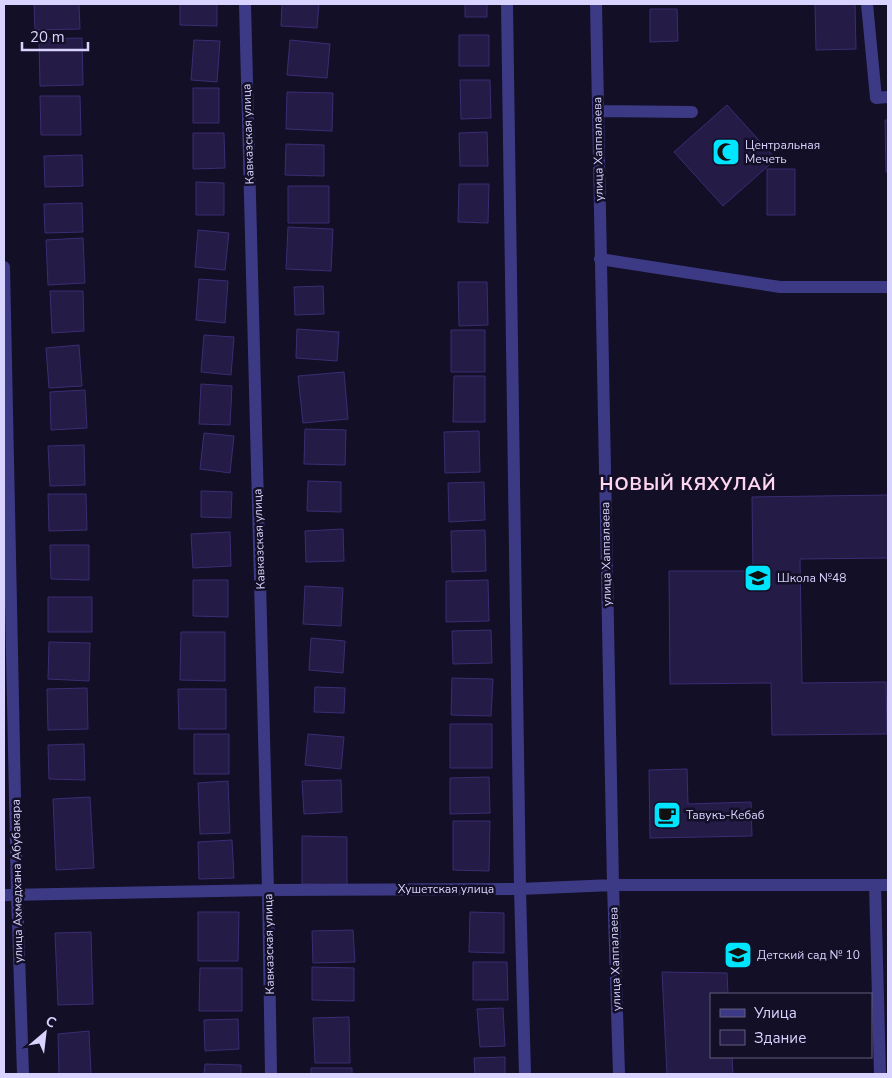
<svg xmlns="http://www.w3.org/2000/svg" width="892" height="1078" viewBox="0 0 892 1078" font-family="'Nunito Sans',sans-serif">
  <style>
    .building { fill: #241b47; stroke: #3b2d73 }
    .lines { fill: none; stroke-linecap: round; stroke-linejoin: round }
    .street { stroke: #3d3a85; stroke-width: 12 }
    .labels { text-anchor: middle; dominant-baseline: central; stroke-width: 5; stroke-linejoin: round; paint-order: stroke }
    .street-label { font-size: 12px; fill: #d9d4ff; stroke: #130f26 }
    .poi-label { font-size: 12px; fill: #d9d4ff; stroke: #130f26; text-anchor: start }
    .district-label { font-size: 18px; font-weight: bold; letter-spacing: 1px; fill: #ffd6f0; stroke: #130f26 }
  </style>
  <rect width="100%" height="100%" fill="#130f26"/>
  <path class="building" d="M34 4H79L80 29 35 30Z
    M180 4H217V26L180 25Z
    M282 4H319L317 28 281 26Z
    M465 4H487V17H465Z
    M815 4H855L856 49 816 50Z
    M650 9H677L678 41 650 42Z
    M459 35H489V66H459Z
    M82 38 83 85 40 86 39 39Z
    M194 40 220 41 217 82 191 80Z
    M290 40 330 44 327 78 287 75Z
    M460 80H490L491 118 461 119Z
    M193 88H219V123H193Z
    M287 92 333 93 332 131 286 129Z
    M40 96H80L81 135H41Z
    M727 105 776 159 723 206 674 152Z
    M885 120H888V172H886Z
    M487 132 488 166H460L459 133Z
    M193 133H224L225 168 193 169Z
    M286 144 324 145V176L285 175Z
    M82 155 83 186 45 187 44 156Z
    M767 169H795V215H767Z
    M196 182 224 183V215H196Z
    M459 184H489L488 223 458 222Z
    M288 186H329V223H288Z
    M82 203 83 232 45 233 44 204Z
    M288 227 333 229 331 271 286 269Z
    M198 230 229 233 225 270 195 267Z
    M83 238 85 283 48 285 46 240Z
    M199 279 228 281 225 323 196 320Z
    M458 282H487L488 325 459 326Z
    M323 286 324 314 295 315 294 287Z
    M50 291H83L84 331 52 333Z
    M297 329 339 332 337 361 296 358Z
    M451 330H485V372H451Z
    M204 335 234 337 231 375 201 372Z
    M79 345 82 386 49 388 46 348Z
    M344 372 348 419 303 423 298 376Z
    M454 376H485V422H453Z
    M201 384 232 386 230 425 199 424Z
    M85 390 87 428 51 430 50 392Z
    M305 429 346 430 345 465 304 464Z
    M479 431 480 472 445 473 444 432Z
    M204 433 234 436 230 473 200 469Z
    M84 445 85 485 50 486 48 446Z
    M308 481 341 482V512L307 511Z
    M484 482 485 520 449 522 448 483Z
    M201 491 232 492 231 518 201 517Z
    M48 494H86L87 530 49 531Z
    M888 495V558L800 559 802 683 886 682 887 734 772 735 771 683 670 684 669 571H753L752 497Z
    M343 529 344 561 306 562 305 531Z
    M485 530 486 571 452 572 451 531Z
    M230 532 231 566 193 568 191 534Z
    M50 545H89V580L51 579Z
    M193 580H228V617L193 616Z
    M488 580 489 621 446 622V581Z
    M305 586 343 588 341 626 303 624Z
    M48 597H92V632H48Z
    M491 630 492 663 453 664 452 631Z
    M181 632H225V681L180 680Z
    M311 638 345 641 343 673 309 670Z
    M49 642 90 643 89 681 48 679Z
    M452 678 493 679 491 716 451 715Z
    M315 687 345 688 344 713 314 712Z
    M87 688 88 729 48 730 47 689Z
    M178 689H226V729H179Z
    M450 724H492V768H450Z
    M194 734H229V774H194Z
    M308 734 344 737 341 769 305 765Z
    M84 744 85 780 49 779 48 745Z
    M687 769 688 804 751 802 752 836 650 838 649 770Z
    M489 777 490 813 450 814V778Z
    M341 780 342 812 304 814 302 781Z
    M228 781 230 833 200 834 198 783Z
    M90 797 94 868 56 870 53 799Z
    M453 821H490L489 871 453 870Z
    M302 836 347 837V885L302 884Z
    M232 840 234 878 199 879 198 842Z
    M198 912H239L238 961H198Z
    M470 912 504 913V953L469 952Z
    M353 930 355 962 313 963 312 931Z
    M91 932 93 1004 58 1005 55 933Z
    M473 962H507L508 1000H473Z
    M312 967 354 968V1001L312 1000Z
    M200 968H242V1011H199Z
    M662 972 727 973 728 994H711V1057H732L733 1074H667Z
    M503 1008 505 1046 480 1047 477 1009Z
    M349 1017 350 1063H315L313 1018Z
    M238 1019 239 1049 205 1051 204 1020Z
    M89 1031 91 1074H59L58 1034Z
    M505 1057V1074H475L474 1058Z
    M205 1064 241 1065V1074H204Z
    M311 1068H352V1074H311Z"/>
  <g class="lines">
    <path class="street" d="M245 4 268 890 271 1074
      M507 4 520 889 525 1074
      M596 4 613 885 619 1074
      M867 4 876 98 888 97
      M598 111 692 112
      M600 259 780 287H888
      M4 267 17 895 23 1074
      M875 885 880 1074
      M4 895 268 890 520 889 613 885H888"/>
  </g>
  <defs>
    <symbol id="mosque-square" viewBox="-11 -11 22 22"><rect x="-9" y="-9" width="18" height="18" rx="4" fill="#00e5ff" stroke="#130f26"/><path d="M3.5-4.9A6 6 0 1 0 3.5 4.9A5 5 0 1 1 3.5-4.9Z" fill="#111"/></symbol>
    <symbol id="school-square" viewBox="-11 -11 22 22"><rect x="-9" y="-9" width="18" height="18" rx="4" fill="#00e5ff" stroke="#130f26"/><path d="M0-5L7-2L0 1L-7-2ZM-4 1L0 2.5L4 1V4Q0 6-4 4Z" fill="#111"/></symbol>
    <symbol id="cafe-square" viewBox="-11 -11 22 22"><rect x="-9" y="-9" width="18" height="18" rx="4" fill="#00e5ff" stroke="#130f26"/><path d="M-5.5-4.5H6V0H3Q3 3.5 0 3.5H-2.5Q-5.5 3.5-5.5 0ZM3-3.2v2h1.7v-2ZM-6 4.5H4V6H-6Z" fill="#111"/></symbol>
  </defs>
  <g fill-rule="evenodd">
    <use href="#mosque-square" x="710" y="136" width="32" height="32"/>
    <use href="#school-square" x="742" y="562" width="32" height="32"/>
    <use href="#cafe-square" x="651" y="799" width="32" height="32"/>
    <use href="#school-square" x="722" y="939" width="32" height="32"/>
  </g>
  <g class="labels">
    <g class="street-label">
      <text transform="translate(248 134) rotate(-92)">Кавказская улица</text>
      <text transform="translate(598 149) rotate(-91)">улица Хаппалаева</text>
      <text transform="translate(259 539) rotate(-92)">Кавказская улица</text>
      <text transform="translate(606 554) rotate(-91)">улица Хаппалаева</text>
      <text transform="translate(17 881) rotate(-91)">улица Ахмедхана Абубакара</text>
      <text x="446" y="889">Хушетская улица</text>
      <text transform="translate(269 944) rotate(-91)">Кавказская улица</text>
      <text transform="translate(615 959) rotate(-92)">улица Хаппалаева</text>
    </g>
    <g class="poi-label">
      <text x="745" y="145">Центральная<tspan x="745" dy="14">Мечеть</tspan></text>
      <text x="777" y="578">Школа №48</text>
      <text x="686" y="815">Тавукъ-Кебаб</text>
      <text x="757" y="955">Детский сад № 10</text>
    </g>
    <g class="district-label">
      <text x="688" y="484">НОВЫЙ КЯХУЛАЙ</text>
    </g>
  </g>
  <rect width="892" height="1078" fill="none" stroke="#d9d4ff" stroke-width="10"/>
  <rect x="710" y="993" width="162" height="65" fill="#130f26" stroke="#625e7d"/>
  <rect x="720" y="1009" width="25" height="8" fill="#3d3a85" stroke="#625e7d"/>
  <text x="754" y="1018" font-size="15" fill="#d9d4ff">Улица</text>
  <rect x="720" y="1030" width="25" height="15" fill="#241b47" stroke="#625e7d"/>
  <text x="754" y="1043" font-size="15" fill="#d9d4ff">Здание</text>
  <g transform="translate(45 1033) rotate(28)" stroke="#130f26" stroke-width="4" paint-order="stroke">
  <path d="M0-4L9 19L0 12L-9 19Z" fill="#d9d4ff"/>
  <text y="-8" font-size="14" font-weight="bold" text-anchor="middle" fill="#d9d4ff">С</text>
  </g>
  <path d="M22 42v8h66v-8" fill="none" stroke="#d9d4ff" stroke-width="2.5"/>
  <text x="30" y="42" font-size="15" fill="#d9d4ff" stroke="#130f26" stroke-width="4" paint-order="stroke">20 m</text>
</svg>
